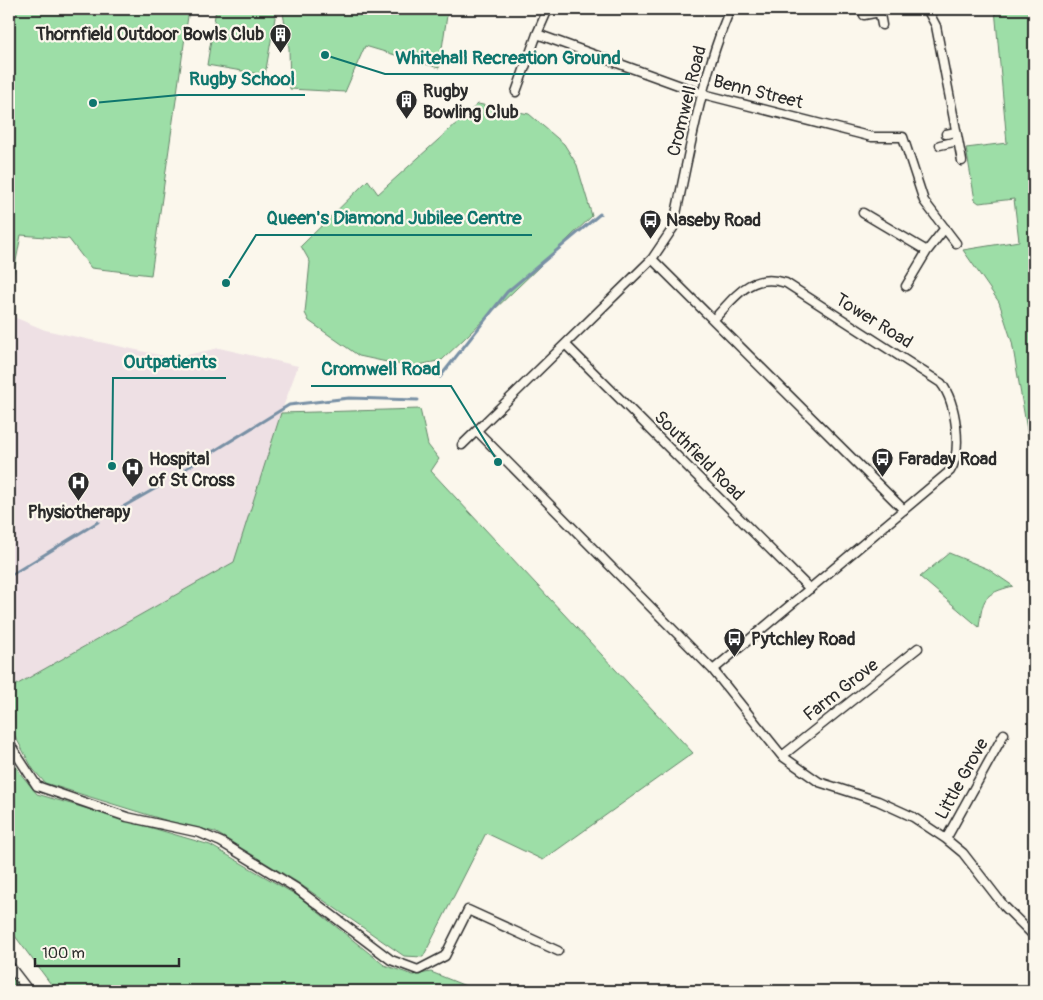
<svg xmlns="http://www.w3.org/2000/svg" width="1043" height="1000" viewBox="0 0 1043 1000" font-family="Pangolin,sans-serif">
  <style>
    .built { fill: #eee0e4 }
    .green { fill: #9ddea7; stroke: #648469 }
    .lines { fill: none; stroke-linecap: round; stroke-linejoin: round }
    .stream { stroke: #7890a5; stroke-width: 3 }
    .street-casing { stroke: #2b2b2b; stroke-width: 11 }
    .street { stroke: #fbf7ec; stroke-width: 8 }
    .labels { text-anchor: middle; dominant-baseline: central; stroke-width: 4.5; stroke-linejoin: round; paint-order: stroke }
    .poi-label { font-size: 18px; font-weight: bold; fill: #2b2b2b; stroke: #fbf7ec; text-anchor: start }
    .street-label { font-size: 18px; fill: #2b2b2b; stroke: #fbf7ec }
    .leader { fill: none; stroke: #0f766e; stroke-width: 2 }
    .callout-dot { fill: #0f766e; stroke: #fbf7ec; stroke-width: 2 }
    .callout-label { font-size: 19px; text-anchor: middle; font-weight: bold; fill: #0f766e; stroke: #fbf7ec; stroke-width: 4.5; stroke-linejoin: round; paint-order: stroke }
  </style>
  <rect width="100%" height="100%" fill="#fbf7ec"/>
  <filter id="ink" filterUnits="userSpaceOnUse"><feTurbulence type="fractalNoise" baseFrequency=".02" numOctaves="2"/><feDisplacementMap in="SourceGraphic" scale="10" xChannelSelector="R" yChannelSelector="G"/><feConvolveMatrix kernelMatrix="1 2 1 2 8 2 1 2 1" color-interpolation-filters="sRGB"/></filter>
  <g filter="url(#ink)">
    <path class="built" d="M9 315 45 330 173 358 219 348 298 366 281 413 235 562 9 689Z"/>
    <path class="green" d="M9 9H189L151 275 91 268 69 239 21 235 12 282 9 281Z
      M216 9H254L276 12 265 75 207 65Z
      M263 9H448L439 68 365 46 345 92 290 89 289 48 283 13Z
      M995 9H1034V471L1012 342 999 302 963 250 1019 241 1014 199 979 203 975 200 966 148 1007 143Z
      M478 104 529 114 564 144 577 165 592 216 442 360 410 367 359 356 309 321 305 313 310 262 301 246 368 180 378 194Z
      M420 409 428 445 439 459 431 471 693 753 543 860 486 833 423 957 404 956 297 882 215 832 171 822 45 783 33 769 11 729 14 717 9 709V689L234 562 281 413Z
      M949 553 988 569 1013 586C983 594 983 598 979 627L920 577Z
      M9 755 20 773 37 794 210 845 298 896 384 965 413 975 431 972 478 991H56L9 928Z
      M9 972 24 991H9Z"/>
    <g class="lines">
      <path class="stream" d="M440 377 507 292 600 214
        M185 469 289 405 349 398 418 400
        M112 513 158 487 163 481
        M11 575 98 522"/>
      <defs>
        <path id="street" d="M548 9 537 34 703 94 872 137H903L924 201 956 243
          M879 9 882 25
          M927 9 936 26 962 161
          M864 15 880 12
          M516 92 537 34
          M946 134 956 132
          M940 145 958 141
          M863 213 927 251
          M652 259 904 510
          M906 286 927 251 945 228
          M566 345 810 589
          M477 431 713 670 782 756 819 782 878 801 913 817 946 839 963 853 1004 906 1034 936
          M462 445 652 259 673 228C689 155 701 78 730 9
          M713 670 950 471C963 451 956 402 941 383L786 283C750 272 736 296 714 319
          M9 743 37 786 127 817 200 833 221 842 296 888 391 960 418 970 445 956 468 910 558 951
          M782 756 918 648
          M946 839 1004 734
          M9 965 29 991"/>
      </defs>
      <use href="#street" class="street-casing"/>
      <use href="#street" class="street"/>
    </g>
  </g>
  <defs>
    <symbol id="building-pin" viewBox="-11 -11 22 30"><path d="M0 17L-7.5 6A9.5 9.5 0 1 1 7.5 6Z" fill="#2b2b2b" stroke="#fbf7ec"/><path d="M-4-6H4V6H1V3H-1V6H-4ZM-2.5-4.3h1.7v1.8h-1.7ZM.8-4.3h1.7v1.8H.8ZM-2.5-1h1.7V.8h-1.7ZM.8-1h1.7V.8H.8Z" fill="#fff"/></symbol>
    <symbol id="bus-pin" viewBox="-11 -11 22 30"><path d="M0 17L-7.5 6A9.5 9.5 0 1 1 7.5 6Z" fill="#2b2b2b" stroke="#fbf7ec"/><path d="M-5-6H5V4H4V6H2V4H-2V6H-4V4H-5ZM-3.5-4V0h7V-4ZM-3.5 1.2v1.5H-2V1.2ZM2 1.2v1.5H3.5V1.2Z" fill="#fff"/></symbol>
    <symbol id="hospital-pin" viewBox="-11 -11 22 30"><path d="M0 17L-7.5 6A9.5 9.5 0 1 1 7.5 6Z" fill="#2b2b2b" stroke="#fbf7ec"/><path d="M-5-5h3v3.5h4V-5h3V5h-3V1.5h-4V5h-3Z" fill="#fff"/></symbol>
  </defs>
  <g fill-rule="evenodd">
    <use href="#building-pin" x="268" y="22" width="25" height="34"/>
    <use href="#building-pin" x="394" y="88" width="25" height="34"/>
    <use href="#bus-pin" x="638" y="208" width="25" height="34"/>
    <use href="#bus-pin" x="870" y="446" width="25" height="34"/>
    <use href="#hospital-pin" x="120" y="456" width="25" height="34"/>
    <use href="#hospital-pin" x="66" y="470" width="25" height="34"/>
    <use href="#bus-pin" x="722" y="626" width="25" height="34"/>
  </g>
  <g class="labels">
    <g class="poi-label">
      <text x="264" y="34" text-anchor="end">Thornfield Outdoor Bowls Club</text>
      <text x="423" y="91">Rugby<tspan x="423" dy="21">Bowling Club</tspan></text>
      <text x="666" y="220">Naseby Road</text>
      <text x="149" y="459">Hospital<tspan x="149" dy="21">of St Cross</tspan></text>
      <text x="898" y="459">Faraday Road</text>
      <text x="79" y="512" text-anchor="middle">Physiotherapy</text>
      <text x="751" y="639">Pytchley Road</text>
    </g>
    <g class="street-label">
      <text transform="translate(758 92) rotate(14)">Benn Street</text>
      <text transform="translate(687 101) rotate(-76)">Cromwell Road</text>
      <text transform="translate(874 321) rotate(32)">Tower Road</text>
      <text transform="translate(699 456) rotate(45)">Southfield Road</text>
      <text transform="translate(841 690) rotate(-38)">Farm Grove</text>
      <text transform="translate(962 779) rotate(-61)">Little Grove</text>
    </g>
  </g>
  <path class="leader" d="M325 55L385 74H630M93 103L179 95H305M226 283L256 235H532M112 466L113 378H226M498 462L451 386H311"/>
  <g class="callout-dot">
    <circle cx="325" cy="55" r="5"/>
    <circle cx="93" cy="103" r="5"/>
    <circle cx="226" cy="283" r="5"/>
    <circle cx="112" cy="466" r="5"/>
    <circle cx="498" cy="462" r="5"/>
  </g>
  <g class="callout-label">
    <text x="508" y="64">Whitehall Recreation Ground</text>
    <text x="242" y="85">Rugby School</text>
    <text x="394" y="224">Queen's Diamond Jubilee Centre</text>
    <text x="170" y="368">Outpatients</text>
    <text x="381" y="375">Cromwell Road</text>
  </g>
  <rect width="1043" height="1000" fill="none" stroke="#fbf7ec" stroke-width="30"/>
  <rect x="15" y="15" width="1013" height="970" fill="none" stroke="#2b2b2b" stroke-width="2" filter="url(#ink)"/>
  <path d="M35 958v8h144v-8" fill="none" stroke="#2b2b2b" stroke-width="2.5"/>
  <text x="42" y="958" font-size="15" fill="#2b2b2b" stroke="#fbf7ec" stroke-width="4" paint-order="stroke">100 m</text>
</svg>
